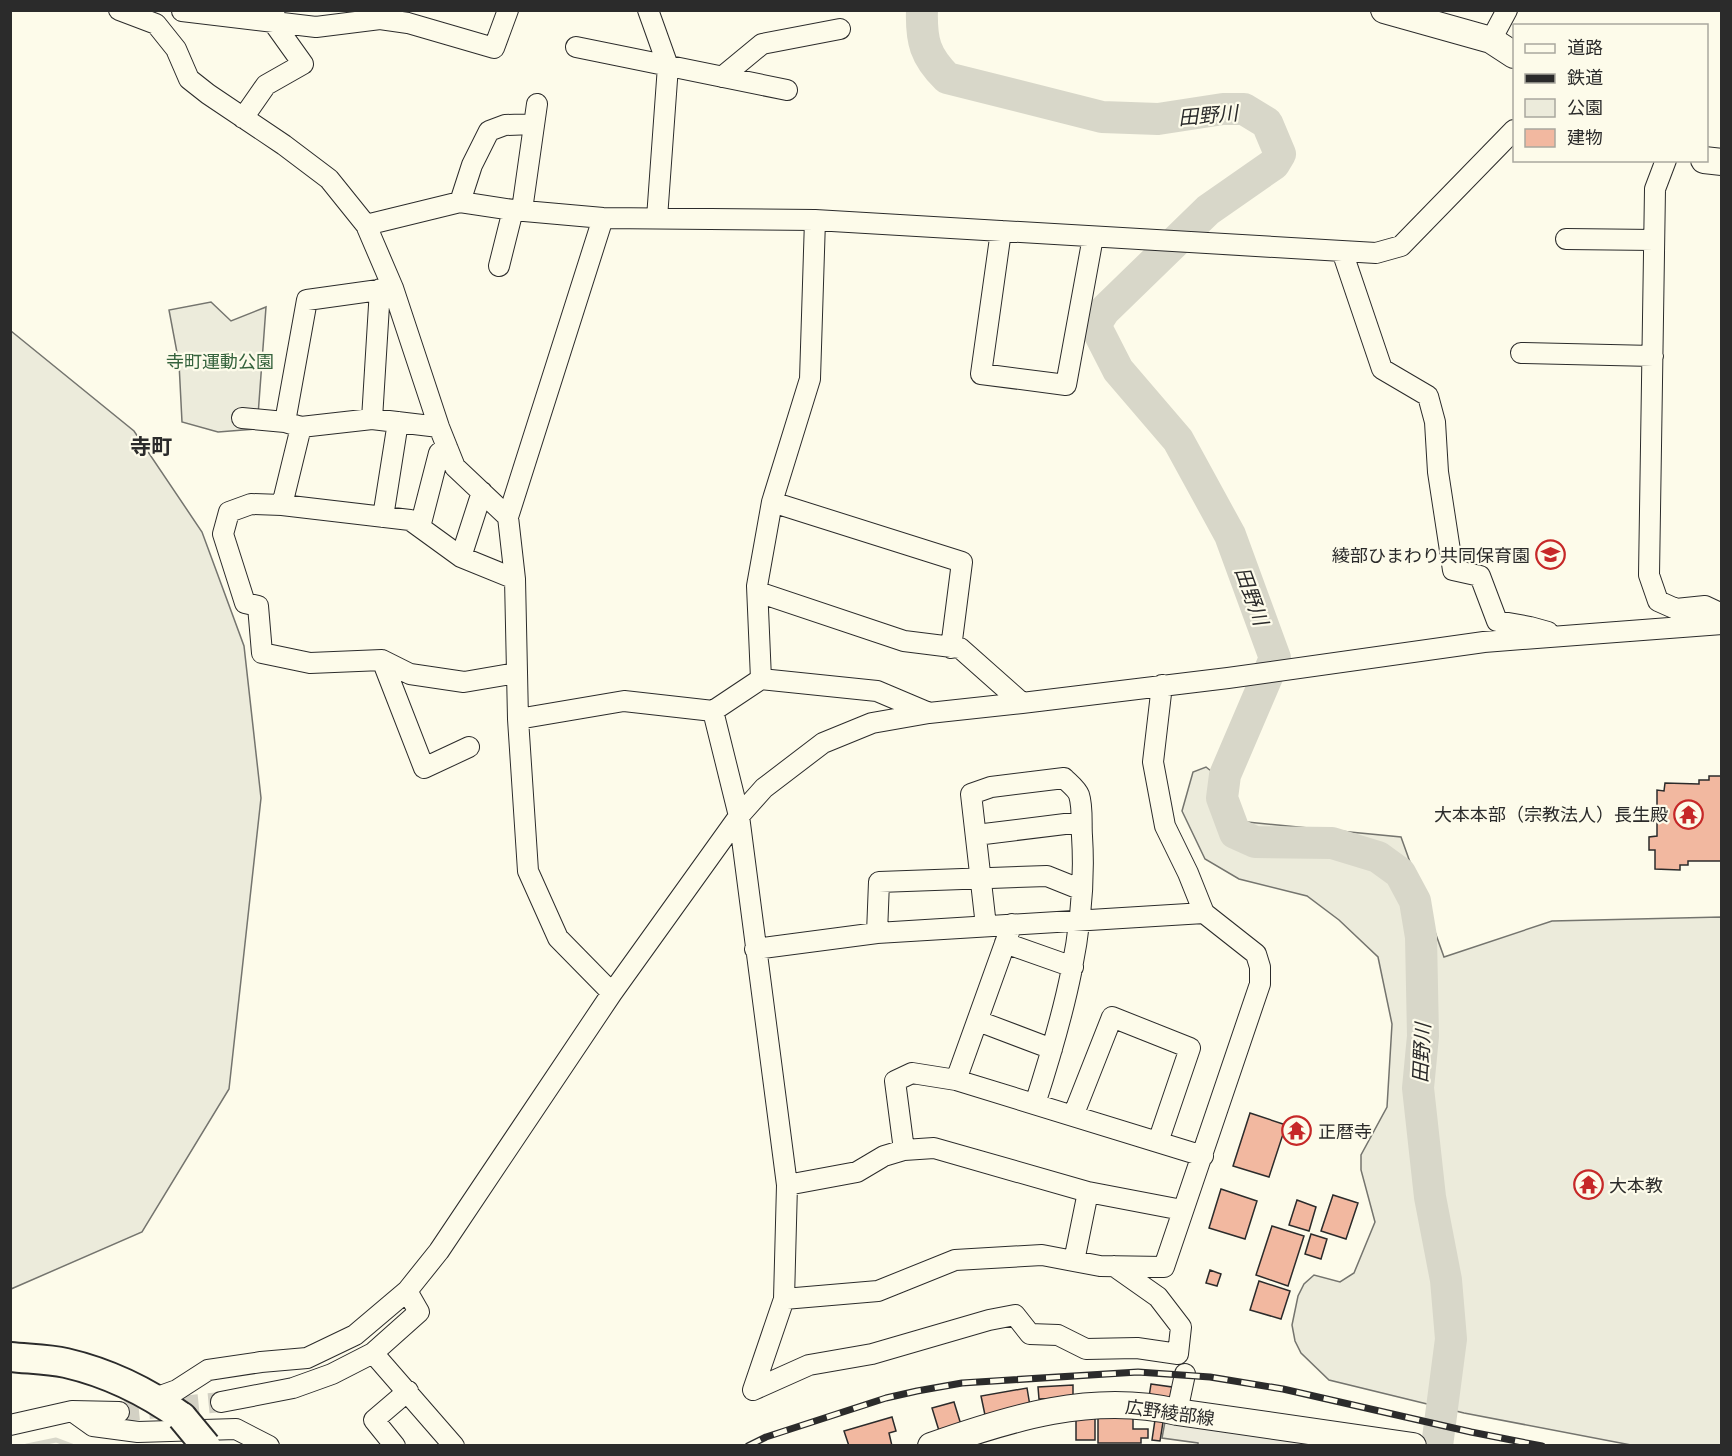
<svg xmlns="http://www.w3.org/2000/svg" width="1732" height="1456" viewBox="0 0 1732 1456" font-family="Ubuntu,'Noto Sans JP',sans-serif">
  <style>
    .green { fill: #ecebdb; stroke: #74746e; stroke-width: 1.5 }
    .parking { fill: #eceadb; stroke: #74746e; stroke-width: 1.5 }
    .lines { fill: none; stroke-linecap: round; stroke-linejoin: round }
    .stream { stroke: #d8d7c9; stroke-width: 5 }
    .river { stroke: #d8d7c9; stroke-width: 32 }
    .building { fill: #f2b8a0; stroke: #2b2b2b; stroke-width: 1.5 }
    .minor-tunnel { stroke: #d3d1c4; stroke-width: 20; stroke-dasharray: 20 10; stroke-linecap: butt }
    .minor-casing { stroke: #2b2b2b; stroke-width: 22 }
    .major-casing { stroke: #2b2b2b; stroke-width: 28 }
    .highway-casing { stroke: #2b2b2b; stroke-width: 32 }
    .minor { stroke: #fdfbea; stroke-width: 20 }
    .major { stroke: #fdfbea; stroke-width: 26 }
    .highway { stroke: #fdfbea; stroke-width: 28 }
    .rail-casing { stroke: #2b2b2b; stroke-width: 7 }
    .rail { stroke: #fdfbea; stroke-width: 4.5; stroke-dasharray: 14; stroke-linecap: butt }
    .highway-bridge-casing { stroke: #2b2b2b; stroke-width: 32; stroke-linecap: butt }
    .highway-bridge { stroke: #fdfbea; stroke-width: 28 }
    .labels { text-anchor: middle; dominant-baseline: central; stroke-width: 4.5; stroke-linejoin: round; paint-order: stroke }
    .park-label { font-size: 18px; fill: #34623c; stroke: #fdfbea }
    .poi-label { font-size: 18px; fill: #2b2b2b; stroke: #fdfbea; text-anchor: end }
    .street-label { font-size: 18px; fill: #2b2b2b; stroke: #fdfbea }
    .water-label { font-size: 20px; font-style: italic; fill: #2b2b2b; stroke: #fdfbea }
    .quarter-label { font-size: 21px; font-weight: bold; fill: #2b2b2b; stroke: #fdfbea }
  </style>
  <rect width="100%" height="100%" fill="#fdfbea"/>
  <path class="green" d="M211 302 231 321 266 307 257 429 218 432 182 422 179 363 169 310Z
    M11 331 134 431 202 532 244 646 261 798 229 1089 142 1232 11 1289Z
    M1206 767 1216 775V814L1247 822 1401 837 1444 957 1552 921 1721 917V1445H1631L1464 1413 1329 1380 1301 1353 1295 1341 1292 1325 1298 1296 1304 1284 1314 1275 1340 1282 1354 1273 1375 1222 1361 1170V1155L1387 1107 1392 1024 1378 957 1339 920 1307 896 1239 879 1205 859 1182 811 1193 772Z"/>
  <path class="parking" d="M1166 1416 1332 1446H1198V1443L1162 1438Z"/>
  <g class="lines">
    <path class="stream" d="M27 1446 56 1440 72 1446"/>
    <path class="river" d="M922 10C921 41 925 56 947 78L1102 117 1158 119 1223 109H1244L1267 123 1280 154 1274 164 1208 210 1104 311 1095 325 1118 370 1178 440 1230 535 1275 658 1225 775 1222 798 1235 833 1255 842 1332 843 1378 857 1400 873 1415 901 1421 937 1423 1036 1418 1088 1430 1197 1446 1280 1451 1339 1437 1446"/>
  </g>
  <path class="building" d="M1709 776H1722V861H1688V865H1680V870L1655 869V850H1649V837L1657 836V790L1664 791 1665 783 1699 784V780H1709Z
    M1250 1113 1286 1125 1269 1177 1233 1166Z
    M1221 1189 1257 1201 1245 1239 1209 1228Z
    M1333 1195 1358 1203 1346 1239 1321 1231Z
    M1297 1200 1316 1207 1309 1231 1289 1225Z
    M1272 1226 1304 1236 1288 1286 1256 1275Z
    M1311 1234 1327 1239 1321 1259 1305 1254Z
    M1210 1270 1221 1274 1217 1286 1206 1283Z
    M1259 1281 1290 1291 1281 1319 1250 1310Z
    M1151 1384 1172 1387 1170 1400 1149 1397Z
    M1073 1385V1398L1039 1399 1038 1387Z
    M1027 1388 1030 1406 985 1415 981 1396Z
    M954 1402 962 1428 940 1434 932 1408Z
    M892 1417 896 1431 889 1433 892 1446H849L844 1431Z
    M1076 1417H1095V1440H1076Z
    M1098 1418H1133V1429H1148V1438H1141V1443H1098Z
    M1155 1420 1163 1422 1160 1441 1152 1440Z"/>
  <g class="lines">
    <path class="minor-tunnel" d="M119 1412 221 1402"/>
    <defs>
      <path id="minor" d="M119 10 156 24 176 49 189 79 208 94 284 145 329 179 366 225 393 288 439 427 455 467 508 517
        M648 10 668 66 657 218
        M182 11 316 27 380 19 408 23 494 48 508 10
        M1491 40 1507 10
        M576 47 787 90
        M722 77 762 44 840 29
        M243 118 266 85 303 64 273 22 275 16
        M1666 160 1655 189 1649 575 1658 601 1676 609 1705 606 1722 614
        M460 202 472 165 489 131 505 125 534 124
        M522 210 537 104
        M603 218 508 517 515 579 518 719 528 871 558 938 612 993
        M366 225 460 202 513 210 603 218 815 220 1376 253 1401 246 1514 130
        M1001 231 981 374 1066 385 1093 237
        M1566 239 1654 240
        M1342 251 1382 369 1428 396 1435 422 1438 472 1453 570 1480 576 1497 621 1530 627 1548 632
        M499 266 513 210
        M380 289 372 419 439 427
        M1521 353 1653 356
        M242 418 285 422
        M372 419 301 427 285 422 307 300 393 288
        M301 427 282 505 410 520 461 557 515 579
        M772 502 962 562 951 648
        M282 505 251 504 229 512 223 534 245 603 258 606 262 653 310 663 382 660
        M383 517 398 422
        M420 527 439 453 447 447
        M461 557 482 492
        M758 592 904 641 960 648 1022 703
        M761 679 757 586 772 502 810 379 815 220
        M713 711 739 816 787 1185 784 1299 878 1291 955 1260 1042 1255 1100 1266 1164 1267 1260 984V967L1256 954 1204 913 1188 873 1165 826 1153 762 1162 685
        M518 719 624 701 713 711 761 679 877 691 929 713
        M469 747 424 768 382 660 410 674 464 682 517 673
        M976 835 1081 822
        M986 926 971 794 991 787 1064 778C1069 783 1077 789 1079 795 1083 807 1081 824 1082 836 1088 928 1063 1017 1035 1104
        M877 933 879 882 1047 876 1082 890
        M1005 943 1073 967
        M755 949 877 933 1204 913
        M978 1021 1052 1049
        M956 1080 1012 924
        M1073 1116 1112 1017 1190 1048 1158 1142
        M904 1150 895 1081 912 1073 956 1080 1203 1156
        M787 1185 857 1172 884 1156 904 1150 934 1148 1088 1192 1182 1210
        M1074 1261 1088 1192
        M784 1299 753 1390 809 1365 872 1354 989 1320 1015 1315 1030 1334 1058 1335 1086 1349 1137 1348 1178 1354 1181 1327 1158 1297 1114 1266
        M373 1353 454 1446
        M155 1398 177 1390 208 1370 261 1362 307 1358 355 1335 407 1291 439 1251 612 993 739 816 764 788 823 743 872 723 929 713 1022 703 1228 678 1484 642 1722 624
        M221 1402 293 1388 332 1374 373 1353 419 1312 407 1291
        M72 1411 93 1426 138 1432 236 1429 269 1446
        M1177 1412 1185 1374
        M10 1425 72 1411 119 1412
        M395 1446 374 1420 408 1391"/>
      <path id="major" d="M1384 10 1491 40 1514 55
        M1704 160 1722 162
        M931 1446C1010 1418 1093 1392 1177 1412L1413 1446"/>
      <path id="highway" d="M10 1357C29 1359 48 1359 66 1363 109 1373 146 1391 182 1417"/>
    </defs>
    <use href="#minor" class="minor-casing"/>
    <use href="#major" class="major-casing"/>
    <use href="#highway" class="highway-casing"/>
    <use href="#minor" class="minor"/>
    <use href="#major" class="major"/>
    <use href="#highway" class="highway"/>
    <defs>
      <path id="rail" d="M748 1446 766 1437 886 1398 917 1391 962 1383 1138 1372 1210 1377 1283 1389 1471 1432 1542 1446"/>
    </defs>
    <use href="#rail" class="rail-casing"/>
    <use href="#rail" class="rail"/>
    <defs>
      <path id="highway-bridge" d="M182 1417 206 1446"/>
    </defs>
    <use href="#highway-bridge" class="highway-bridge-casing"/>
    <use href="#highway-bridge" class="highway-bridge"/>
  </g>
  <defs>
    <symbol id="school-ring" viewBox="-11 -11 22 22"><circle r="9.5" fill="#fdfbea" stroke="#c62828" stroke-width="1.5"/><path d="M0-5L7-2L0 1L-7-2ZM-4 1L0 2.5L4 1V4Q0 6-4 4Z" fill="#c62828"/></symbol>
    <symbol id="temple-ring" viewBox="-11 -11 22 22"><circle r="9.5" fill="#fdfbea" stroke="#c62828" stroke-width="1.5"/><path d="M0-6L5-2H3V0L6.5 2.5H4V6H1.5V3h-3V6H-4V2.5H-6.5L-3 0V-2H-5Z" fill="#c62828"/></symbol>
  </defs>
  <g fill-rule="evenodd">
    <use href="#school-ring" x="1534" y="538" width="33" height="33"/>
    <use href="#temple-ring" x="1672" y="798" width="33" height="33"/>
    <use href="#temple-ring" x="1280" y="1114" width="33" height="33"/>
    <use href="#temple-ring" x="1572" y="1168" width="33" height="33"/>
  </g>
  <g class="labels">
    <g class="park-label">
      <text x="220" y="361">寺町運動公園</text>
    </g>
    <g class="poi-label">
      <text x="1530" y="555">綾部ひまわり共同保育園</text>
      <text x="1668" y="814">大本本部（宗教法人）長生殿</text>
      <text x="1318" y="1131" text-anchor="start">正暦寺</text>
      <text x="1609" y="1185" text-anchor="start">大本教</text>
    </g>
    <g class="street-label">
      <text transform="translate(1170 1412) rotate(8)">広野綾部線</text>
    </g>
    <g class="water-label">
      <text transform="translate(1208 115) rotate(-5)">田野川</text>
      <text transform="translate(1252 596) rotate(70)">田野川</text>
      <text transform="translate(1421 1053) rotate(-87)">田野川</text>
    </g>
    <g class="quarter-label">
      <text x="151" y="446">寺町</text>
    </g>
  </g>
  <rect width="1732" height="1456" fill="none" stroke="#2b2b2b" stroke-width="24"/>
  <rect x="1513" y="24" width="195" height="138" fill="#fdfbea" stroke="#a9a89e" stroke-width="1.5"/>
  <rect x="1525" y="44" width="30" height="9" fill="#fdfbea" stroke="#a9a89e" stroke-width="1.5"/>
  <text x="1567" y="54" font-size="18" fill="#2b2b2b">道路</text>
  <rect x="1525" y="74" width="30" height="9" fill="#2b2b2b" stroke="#a9a89e" stroke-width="1.5"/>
  <text x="1567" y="84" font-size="18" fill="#2b2b2b">鉄道</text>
  <rect x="1525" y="99" width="30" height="18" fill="#ecebdb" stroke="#a9a89e" stroke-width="1.5"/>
  <text x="1567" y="114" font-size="18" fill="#2b2b2b">公園</text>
  <rect x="1525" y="129" width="30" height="18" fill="#f2b8a0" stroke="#a9a89e" stroke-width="1.5"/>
  <text x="1567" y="144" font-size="18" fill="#2b2b2b">建物</text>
</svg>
